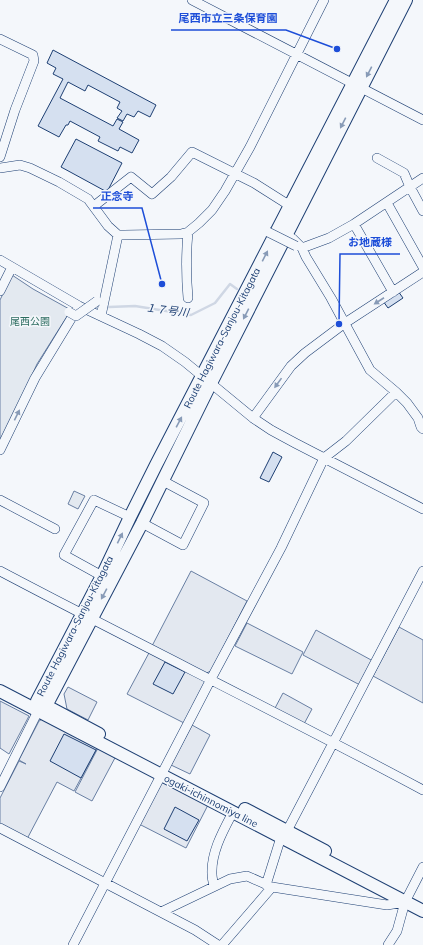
<svg xmlns="http://www.w3.org/2000/svg" width="423" height="945" viewBox="0 0 423 945" font-family="Mulish,'Noto Sans JP',sans-serif">
  <style>
    .green { fill: #e3e9f0; stroke: #687fa3 }
    .parking { fill: #e3e8f0; stroke: #687fa3 }
    .lines { fill: none; stroke-linecap: round; stroke-linejoin: round }
    .stream { stroke: #cfd7e4; stroke-width: 2.5 }
    .building { fill: #d5e0f0; stroke: #1d3f73 }
    .minor-casing { stroke: #1d3f73; stroke-width: 10 }
    .major-casing { stroke: #1d3f73; stroke-width: 14 }
    .minor { stroke: #f4f7fb; stroke-width: 9 }
    .major { stroke: #f4f7fb; stroke-width: 12 }
    .minor-bridge-casing { stroke: #1d3f73; stroke-width: 10; stroke-linecap: butt }
    .minor-bridge { stroke: #f4f7fb; stroke-width: 9 }
    .oneway { fill: #889bb7 }
    .labels { text-anchor: middle; dominant-baseline: central; stroke-width: 3; stroke-linejoin: round; paint-order: stroke }
    .park-label { font-size: 10px; fill: #2c6c60; stroke: #f4f7fb }
    .street-label { font-size: 10px; fill: #1d3f73; stroke: #f4f7fb }
    .water-label { font-size: 11px; font-style: italic; fill: #1d3f73; stroke: #f4f7fb }
    .leader { fill: none; stroke: #1d4ed8; stroke-width: 1.5 }
    .callout-dot { fill: #1d4ed8; stroke: #f4f7fb; stroke-width: 1.5 }
    .callout-label { font-size: 11px; text-anchor: middle; font-weight: bold; fill: #1d4ed8; stroke: #f4f7fb; stroke-width: 3; stroke-linejoin: round; paint-order: stroke }
  </style>
  <rect width="100%" height="100%" fill="#f4f7fb"/>
  <path class="green" d="M12 275 33 289 71 310 37 364 0 445V300Z
    M74 491 85 496 78 509 68 504Z"/>
  <path class="parking" d="M191 571 247 601 211 671 204 674 152 646Z
    M247 623 303 652 292 674 235 646Z
    M399 627 423 640V703L373 676Z
    M316 630 373 661 360 685 303 655Z
    M150 651 203 678 205 683 184 723 127 694Z
    M68 687 97 702 88 720 67 709 64 694Z
    M283 693 312 709 304 724 274 710Z
    M0 701 29 716 9 754 0 748Z
    M44 718 98 747 74 791 57 782 27 839 0 824V798L19 761 26 764 19 760 39 721Z
    M192 725 210 735 190 774 171 765Z
    M98 748 116 756 92 801 75 792Z
    M165 780 209 803 186 848 139 824 161 782Z"/>
  <g class="lines">
    <path class="stream" d="M109 307 135 306 191 315 215 303 230 284 237 289"/>
  </g>
  <path class="building" d="M53 50 156 105 150 117 138 111 134 117 127 114 123 121 117 118 122 111 117 108 120 102 88 85 85 91 68 82 60 98 113 126 117 119 123 122 119 129 139 140 132 153 120 147 118 151 98 141 100 137 70 121 68 125H66L59 137 38 126 63 79 53 74 56 68 47 63Z
    M76 139 122 163 107 192 61 167Z
    M398 291 403 298 388 308 383 301Z
    M273 452 282 457 269 482 260 478Z
    M165 662 185 672 173 694 153 684Z
    M64 734 96 750 81 778 50 761Z
    M175 807 199 820 187 841 164 829Z"/>
  <g class="lines">
    <defs>
      <path id="minor" d="M192 0 423 120
        M0 39 33 55 34 61 15 110 0 157
        M377 158 404 173 410 187 423 211
        M0 168 20 165 30 168 59 182 88 199 108 226 118 235H124L181 234 188 232 199 223 212 210 225 191 250 147 324 0
        M387 203 423 267
        M94 206 131 177 152 194 171 177 192 152 254 183 284 202 291 205
        M354 224 393 292
        M188 232C186 254 186 275 188 298
        M286 235 293 239 302 248 306 257 331 298 370 370 396 392 407 403 418 418 421 427 423 429
        M302 248 329 238 354 224 423 178
        M0 260 79 306 139 334 162 346 185 362 253 418 271 430 295 443 423 509
        M0 291 12 267
        M101 316 118 235
        M253 418 291 366 305 353 345 323 423 272
        M0 450 35 378 77 309
        M0 500 55 529
        M142 523 183 545 204 503 163 481
        M0 571C140 645 283 715 423 790
        M102 576 64 555 94 500 130 517
        M0 787 38 711
        M0 828 195 930 218 945
        M266 885 281 837 287 831 423 571
        M214 886C213 882 212 878 212 874 211 852 223 831 233 812
        M405 902 423 867
        M161 912 230 879 247 876 272 887 387 905 405 902 397 931 388 945
        M73 945 211 679 281 548 324 458 346 441 396 392
        M222 945 272 887"/>
      <path id="major" d="M0 691 423 911
        M39 702 99 734
        M38 711 46 706 142 523 208 389 406 0
        M38 711 37 701 102 576 130 517 156 465 396 0
        M245 809 325 851"/>
    </defs>
    <use href="#minor" class="minor-casing"/>
    <use href="#major" class="major-casing"/>
    <use href="#minor" class="minor"/>
    <use href="#major" class="major"/>
    <defs>
      <path id="minor-bridge" d="M268 232 296 246
        M69 312 76 316 97 301"/>
    </defs>
    <use href="#minor-bridge" class="minor-bridge-casing"/>
    <use href="#minor-bridge" class="minor-bridge"/>
  </g>
  <defs><path id="oneway-solid" d="M-6-.8H1V-3.2L6.5 0L1 3.2V.8H-6Z"/></defs>
  <g class="oneway">
    <use href="#oneway-solid" transform="translate(369 72) rotate(117)"/>
    <use href="#oneway-solid" transform="translate(343 123) rotate(117)"/>
    <use href="#oneway-solid" transform="translate(265 256) rotate(-63)"/>
    <use href="#oneway-solid" transform="translate(379 301) rotate(147)"/>
    <use href="#oneway-solid" transform="translate(246 314) rotate(117)"/>
    <use href="#oneway-solid" transform="translate(278 383) rotate(126)"/>
    <use href="#oneway-solid" transform="translate(17 415) rotate(-64)"/>
    <use href="#oneway-solid" transform="translate(179 422) rotate(-62)"/>
    <use href="#oneway-solid" transform="translate(120 538) rotate(-64)"/>
    <use href="#oneway-solid" transform="translate(104 594) rotate(118)"/>
  </g>
  <g class="labels">
    <g class="park-label">
      <text x="30" y="321">尾西公園</text>
    </g>
    <g class="street-label">
      <text transform="translate(222 338) rotate(-63)">Route Hagiwara-Sanjou-Kitagata</text>
      <text transform="translate(75 626) rotate(-63)">Route Hagiwara-Sanjou-Kitagata</text>
      <text transform="translate(211 801) rotate(27)">ogaki-ichinnomiya line</text>
    </g>
    <g class="water-label">
      <text transform="translate(167 310) rotate(7)">１７号川</text>
    </g>
  </g>
  <path class="leader" d="M337 49L286 30H171M162 284L142 208H93M339 324L340 254H400"/>
  <g class="callout-dot">
    <circle cx="337" cy="49" r="4"/>
    <circle cx="162" cy="284" r="4"/>
    <circle cx="339" cy="324" r="4"/>
  </g>
  <g class="callout-label">
    <text x="228" y="22">尾西市立三条保育園</text>
    <text x="117" y="200">正念寺</text>
    <text x="370" y="246">お地蔵様</text>
  </g>
</svg>
